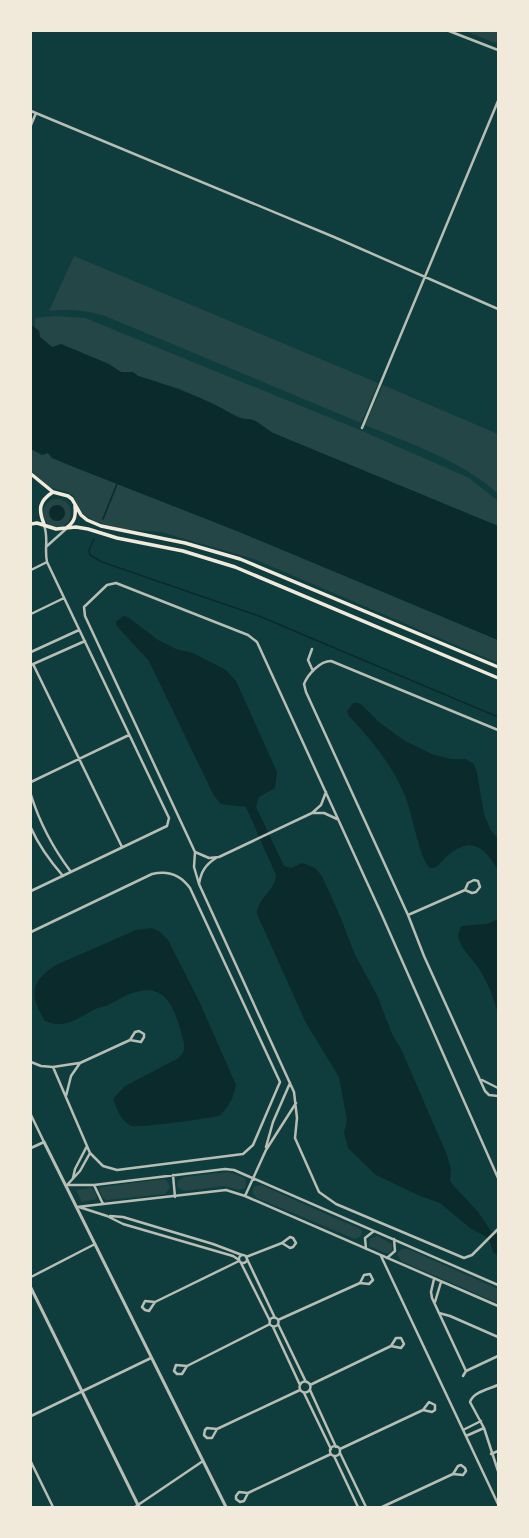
<svg xmlns="http://www.w3.org/2000/svg" width="529" height="1538" viewBox="0 0 529 1538" font-family="'Public Sans',sans-serif">
  <style>
    .green { fill: #244646 }
    .water { fill: #0a2a2b }
    .lines { fill: none; stroke-linecap: round; stroke-linejoin: round }
    .stream { stroke: #0a2a2b; stroke-width: 1.5 }
    .minor { stroke: #b8beb3; stroke-width: 2.5 }
    .tertiary { stroke: #b8beb3; stroke-width: 3 }
    .secondary { stroke: #f1e9da; stroke-width: 3.5 }
  </style>
  <rect width="100%" height="100%" fill="#0f3d3e"/>
  <path class="green" d="M465 31H498V44Z
    M74 256 378 383 361 423 105 316C86 310 69 309 49 311Z
    M54 316 85 318 360 430 469 478 498 501V526L273 433 251 419 246 420 180 389 138 376 133 372H121L64 346 52 347 40 337 39 331 35 328V318Z
    M383 385 498 434V494C461 460 411 444 365 425Z
    M31 449 42 454 48 453 52 458 79 469 237 531 498 640V663L254 559 161 532 123 529 96 522 81 513 74 496 67 492 49 487 31 471Z
    M43 513a14 14 0 1 1 28 0a14 14 0 1 1-28 0Z
    M229 1172 245 1178 246 1183 245 1188 239 1190 224 1186 184 1191 180 1189 177 1186 178 1181 184 1177Z
    M164 1179 167 1181 170 1187 165 1194 106 1200 103 1198 99 1190 102 1187Z
    M261 1185 360 1229 362 1231 361 1236 355 1239 257 1198 253 1194V1189L255 1186Z
    M91 1188 95 1192 97 1199 82 1202 76 1190Z
    M377 1236 392 1244V1250L389 1253H385L369 1246 370 1239Z
    M402 1249H408L498 1289V1303L401 1261 397 1254Z"/>
  <path class="water" d="M31 325 39 331 40 337 52 347 61 344 109 364 121 372H133L138 376C171 386 206 398 235 416 242 420 247 418 253 420 257 421 269 431 273 433L498 526V640L237 531 79 469 52 458 48 453 42 455 31 449Z
    M49 513a8 8 0 1 1 16 0a8 8 0 1 1-16 0Z
    M123 616 128 617 158 640 176 649 193 653 226 670 236 681 277 772 275 788 259 797 256 807 284 866 291 868 302 863 315 868 322 876 340 916 355 955 377 995 392 1034 401 1049 447 1155 451 1169 450 1180 452 1184 479 1213 490 1230 498 1236V1256L493 1252 490 1242 485 1236 470 1228 440 1203 418 1195 376 1175 348 1148 344 1133 347 1120 339 1077 306 1023 257 914C257 898 276 890 276 875L246 807 221 804 214 796 149 661 116 625V622Z
    M353 703H358L362 705 380 723 405 741 434 755 452 759H466L474 764 477 773 484 814 490 829 498 839V870C483 844 469 836 445 858 440 863 437 869 430 868 419 859 412 810 404 793 391 764 371 739 349 716L347 711Z
    M498 919V1014C494 999 489 985 481 972 475 961 459 948 458 935L461 926 487 924Z
    M152 928 160 932 168 940 199 1001 236 1085C234 1096 229 1107 220 1115 217 1118 136 1128 132 1126 121 1122 117 1109 113 1099L125 1086 177 1059C188 1051 184 1043 181 1032 173 1002 162 980 127 995 120 998 115 1002 108 1005 104 1007 98 1007 94 1010 84 1015 71 1024 60 1024 55 1025 50 1022 45 1021 29 995 30 982 56 965L136 930Z"/>
  <g class="lines">
    <path class="stream" d="M103 519 117 484
      M94 539 89 550 90 555 102 562 259 616 498 717"/>
    <path class="minor" d="M449 31 498 50
      M31 111 334 237 498 309
      M31 125 36 113
      M362 428 498 101
      M47 546 66 529
      M31 570 47 562
      M31 614 64 598
      M312 649 308 660 313 671
      M31 652 79 630
      M33 664 122 847
      M31 665 85 641
      M498 730 331 661C320 661 308 674 304 684L306 692 408 915 424 956 485 1091 489 1095 498 1096
      M31 782 129 735
      M326 792 321 805 312 813H324L337 819
      M31 795C40 824 53 848 71 872
      M312 813 219 857 209 858 195 852 85 616 84 607 107 585 116 583 248 635 257 642 381 913 498 1178
      M31 828C39 846 50 861 63 876
      M195 852 194 867 199 884C201 872 205 865 216 858
      M474 880 478 881 480 887 476 892 472 893 465 890 468 883Z
      M199 884 294 1092 297 1118 295 1138 319 1192 336 1204 464 1258 472 1255 498 1229
      M31 891 167 826 169 818 47 562C44 549 49 539 44 525
      M408 915 465 890
      M31 932 152 874C168 870 180 874 190 888L280 1082 253 1145 243 1154 117 1170 103 1166 90 1153 53 1067 41 1066 31 1062
      M53 1067 79 1063
      M482 1080 498 1088
      M66 1096 71 1076 80 1063 130 1040 141 1042 144 1037V1034L139 1031 135 1032 130 1040
      M31 1115 44 1142
      M266 1147 273 1122 290 1083
      M173 1175 175 1197
      M73 1178 75 1169 87 1146
      M67 1185H94L225 1169 234 1170 498 1285
      M67 1185 80 1171 90 1153
      M94 1185 103 1204
      M245 1196 266 1150 296 1103
      M77 1207 226 1190 245 1196 498 1306
      M79 1207 107 1216 123 1224 233 1256 239 1260
      M110 1216 123 1217 213 1244 242 1255
      M366 1249 365 1238 374 1231
      M239 1259a4 4 0 1 1 8 0a4 4 0 1 1-8 0Z
      M381 1256 498 1504
      M246 1257 282 1243 290 1237 293 1238 296 1243 293 1247 290 1248 282 1243
      M387 1258 395 1251 394 1239
      M247 1259 275 1318
      M241 1263 270 1321
      M31 1277 95 1244
      M434 1279 431 1292 432 1298 466 1371
      M155 1302 149 1311 145 1310 142 1307 145 1301 155 1302 239 1261
      M435 1302 441 1282
      M439 1313 450 1316 498 1337
      M269.5 1322a4.5 4.5 0 1 1 9 0a4.5 4.5 0 1 1-9 0Z
      M278 1320 360 1283 369 1284 373 1280 370 1274 364 1275 360 1283
      M278 1324 306 1382
      M273 1327 300 1385
      M187 1366 176 1365 174 1371 177 1374H182L187 1366 270 1324
      M463 1376 466 1371 498 1356
      M299.5 1387a5.5 5.5 0 1 1 11 0a5.5 5.5 0 1 1-11 0Z
      M310 1385 391 1346 396 1338H401L404 1344 401 1348 391 1346
      M498 1385C489 1389 473 1392 470 1402L484 1428 498 1471
      M310 1390 336 1447
      M304 1393 331 1449
      M31 1416 151 1358
      M217 1429 207 1428 205 1430 204 1435 207 1438H212L217 1429 300 1390
      M463 1430 481 1421
      M466 1436 484 1428
      M330 1451a5 5 0 1 1 10 0a5 5 0 1 1-10 0Z
      M340 1449 423 1410 429 1402 435 1405V1410L432 1412 423 1410
      M340 1453 366 1507
      M491 1454 498 1451
      M334 1456 358 1507
      M31 1462 53 1507
      M248 1493 239 1492 236 1496V1499L240 1502 244 1501 248 1493 331 1454
      M135 1507 203 1461
      M382 1507 453 1474 458 1466 461 1465 465 1468 466 1471 463 1475 453 1474"/>
    <path class="tertiary" d="M31 1148 44 1142 226 1507
      M31 1288 139 1507"/>
    <path class="secondary" d="M31 474 53 492 68 496 72 499 81 515 87 520 101 526 185 543 240 559 498 667
      M31 524 37 523 56 529 76 527 88 529 117 538 183 551 235 567 498 678
      M44 524C38 509 39 501 53 492
      M66 528C75 522 76 516 75 506"/>
  </g>
  <rect width="529" height="1538" fill="none" stroke="#f1e9da" stroke-width="64"/>
</svg>
